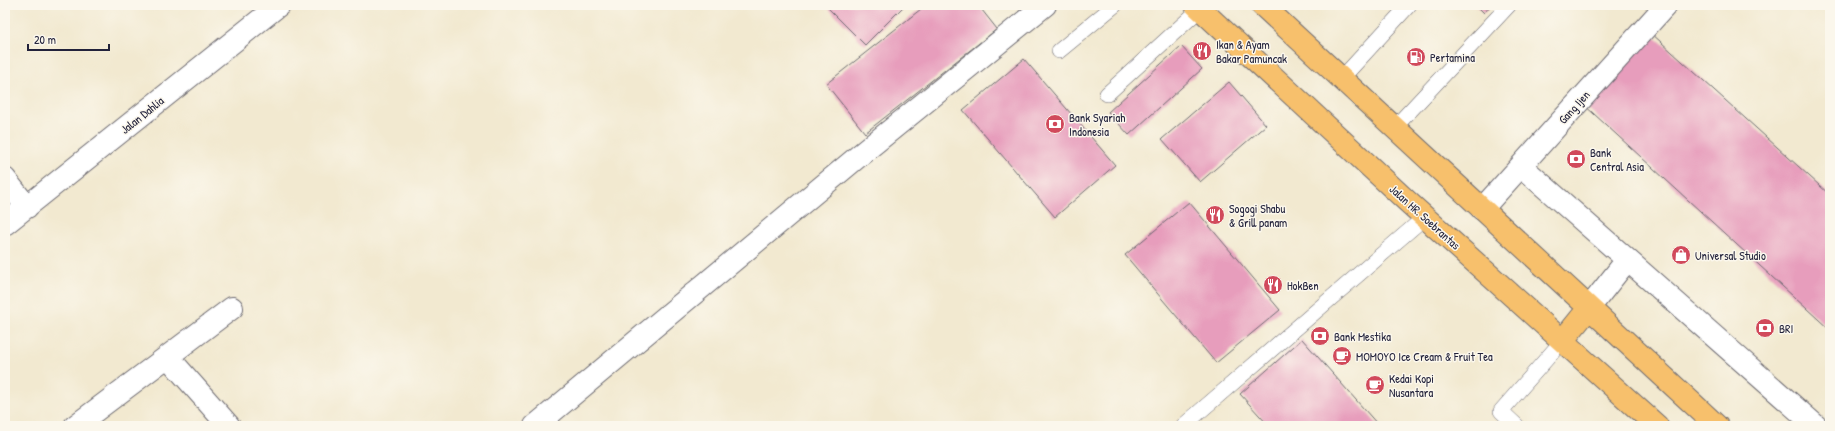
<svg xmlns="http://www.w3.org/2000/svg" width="1835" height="431" viewBox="0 0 1835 431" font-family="'Patrick Hand',sans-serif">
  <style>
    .building { fill: #e79dbc }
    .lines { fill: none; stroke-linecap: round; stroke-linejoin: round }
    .lane-casing { stroke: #6b686f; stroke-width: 16 }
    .street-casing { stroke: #6b686f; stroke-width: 24 }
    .primary-casing { stroke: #6b686f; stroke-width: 24 }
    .lane { stroke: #fff; stroke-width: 15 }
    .street { stroke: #fff; stroke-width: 22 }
    .primary { stroke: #f7c06c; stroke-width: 22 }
    .labels { text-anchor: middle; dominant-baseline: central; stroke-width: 3; stroke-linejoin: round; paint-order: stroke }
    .poi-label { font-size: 12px; fill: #22223b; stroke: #fbf7ec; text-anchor: start }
    .street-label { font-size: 12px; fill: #22223b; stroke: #fbf7ec }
  </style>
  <rect width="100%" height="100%" fill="#fbf7ec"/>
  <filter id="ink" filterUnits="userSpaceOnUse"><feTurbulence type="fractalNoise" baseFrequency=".025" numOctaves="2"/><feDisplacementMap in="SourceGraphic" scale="8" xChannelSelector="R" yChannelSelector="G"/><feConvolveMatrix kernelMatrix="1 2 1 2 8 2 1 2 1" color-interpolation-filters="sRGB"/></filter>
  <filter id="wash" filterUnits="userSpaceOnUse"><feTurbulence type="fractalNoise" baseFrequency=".012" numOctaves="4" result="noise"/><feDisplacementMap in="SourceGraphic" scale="16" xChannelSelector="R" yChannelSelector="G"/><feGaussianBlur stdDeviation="0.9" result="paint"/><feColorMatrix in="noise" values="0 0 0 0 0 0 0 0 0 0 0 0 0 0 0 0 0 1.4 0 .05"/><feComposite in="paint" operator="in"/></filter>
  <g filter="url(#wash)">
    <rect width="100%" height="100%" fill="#f2e9d0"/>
    <g id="blocks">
      <path class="building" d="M825 5H905L865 45Z
        M926 5H978L997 29 865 133 826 84Z
        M1476 5H1491L1484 13Z
        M1651 33 1830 195V330L1582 103Z
        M1181 46 1202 69 1129 135 1108 112Z
        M1024 59 1115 165 1055 217 963 110Z
        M1229 82 1266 125 1200 182 1162 139Z
        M1189 202 1280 310 1216 363 1125 255Z
        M1302 339 1379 426H1269L1240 394Z"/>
    </g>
  </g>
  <g filter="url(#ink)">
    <use href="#blocks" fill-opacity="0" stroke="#6b686f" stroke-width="1"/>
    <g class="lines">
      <defs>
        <path id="lane" d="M1059 51 1115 5
          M1342 78 1409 5
          M1107 94 1200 9
          M1395 127 1509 5
          M1183 426 1425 217
          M1517 426 1501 411 1563 340"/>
        <path id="street" d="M1521 166 1816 426
          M5 179 27 207
          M1482 209 1666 5
          M5 224 279 5
          M1589 308 1627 260
          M168 357 229 426
          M75 426 232 308
          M535 426 860 155 1045 5"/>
        <path id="primary" d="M1196 5 1408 202 1657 426
          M1262 5 1717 426
          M1563 340 1589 308"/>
      </defs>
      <use href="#lane" class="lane-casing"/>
      <use href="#street" class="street-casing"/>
      <use href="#primary" class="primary-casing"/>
      <use href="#lane" class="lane"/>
      <use href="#street" class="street"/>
      <use href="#primary" class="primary"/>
    </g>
  </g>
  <defs>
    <symbol id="restaurant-disc" viewBox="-11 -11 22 22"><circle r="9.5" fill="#d1495b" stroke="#fbf7ec"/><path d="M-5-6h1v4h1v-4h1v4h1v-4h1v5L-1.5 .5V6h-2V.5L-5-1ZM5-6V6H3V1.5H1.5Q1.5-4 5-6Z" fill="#fff"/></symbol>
    <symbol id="fuel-disc" viewBox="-11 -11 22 22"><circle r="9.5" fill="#d1495b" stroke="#fbf7ec"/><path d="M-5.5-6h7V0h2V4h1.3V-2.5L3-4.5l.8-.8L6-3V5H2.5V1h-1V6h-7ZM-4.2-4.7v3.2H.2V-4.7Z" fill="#fff"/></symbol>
    <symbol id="bank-disc" viewBox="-11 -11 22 22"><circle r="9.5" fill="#d1495b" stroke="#fbf7ec"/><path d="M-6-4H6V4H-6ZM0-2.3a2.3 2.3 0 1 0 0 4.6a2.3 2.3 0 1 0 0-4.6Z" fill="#fff"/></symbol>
    <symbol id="shop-disc" viewBox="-11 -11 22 22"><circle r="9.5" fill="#d1495b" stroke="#fbf7ec"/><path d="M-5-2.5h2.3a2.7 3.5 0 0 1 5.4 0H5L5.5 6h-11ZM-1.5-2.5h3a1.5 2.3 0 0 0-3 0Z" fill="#fff"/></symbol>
    <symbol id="cafe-disc" viewBox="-11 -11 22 22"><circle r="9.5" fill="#d1495b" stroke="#fbf7ec"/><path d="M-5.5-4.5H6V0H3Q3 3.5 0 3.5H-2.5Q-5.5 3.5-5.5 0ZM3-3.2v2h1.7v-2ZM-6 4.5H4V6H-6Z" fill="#fff"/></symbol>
  </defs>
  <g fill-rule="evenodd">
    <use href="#restaurant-disc" x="1191" y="40" width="22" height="22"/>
    <use href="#fuel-disc" x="1405" y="46" width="22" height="22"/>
    <use href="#bank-disc" x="1044" y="113" width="22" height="22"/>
    <use href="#bank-disc" x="1565" y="148" width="22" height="22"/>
    <use href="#restaurant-disc" x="1204" y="204" width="22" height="22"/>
    <use href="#shop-disc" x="1670" y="244" width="22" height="22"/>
    <use href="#restaurant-disc" x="1262" y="274" width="22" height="22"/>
    <use href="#bank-disc" x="1754" y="317" width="22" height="22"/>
    <use href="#bank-disc" x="1309" y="325" width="22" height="22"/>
    <use href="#cafe-disc" x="1331" y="345" width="22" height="22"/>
    <use href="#cafe-disc" x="1364" y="374" width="22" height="22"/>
  </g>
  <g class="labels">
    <g class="poi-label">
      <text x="1216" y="44">Ikan &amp; Ayam<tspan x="1216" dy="14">Bakar Pamuncak</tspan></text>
      <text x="1430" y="57">Pertamina</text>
      <text x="1069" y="117">Bank Syariah<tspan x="1069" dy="14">Indonesia</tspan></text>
      <text x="1590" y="152">Bank<tspan x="1590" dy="14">Central Asia</tspan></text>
      <text x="1229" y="208">Sogogi Shabu<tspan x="1229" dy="14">&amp; Grill panam</tspan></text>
      <text x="1695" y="255">Universal Studio</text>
      <text x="1287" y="285">HokBen</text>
      <text x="1779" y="328">BRI</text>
      <text x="1334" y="336">Bank Mestika</text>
      <text x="1356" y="356">MOMOYO Ice Cream &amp; Fruit Tea</text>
      <text x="1389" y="378">Kedai Kopi<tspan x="1389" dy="14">Nusantara</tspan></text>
    </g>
    <g class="street-label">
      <text transform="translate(1574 107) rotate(-48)">Gang Ijen</text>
      <text transform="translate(142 115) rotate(-39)">Jalan Dahlia</text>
      <text transform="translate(1425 217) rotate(42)">Jalan HR. Soebrantas</text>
    </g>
  </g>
  <rect width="1835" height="431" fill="none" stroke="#fbf7ec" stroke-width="20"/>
  <path d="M28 44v6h81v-6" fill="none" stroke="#22223b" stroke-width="2"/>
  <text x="34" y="44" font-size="12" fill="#22223b" stroke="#fbf7ec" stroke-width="3" paint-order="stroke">20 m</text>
</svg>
